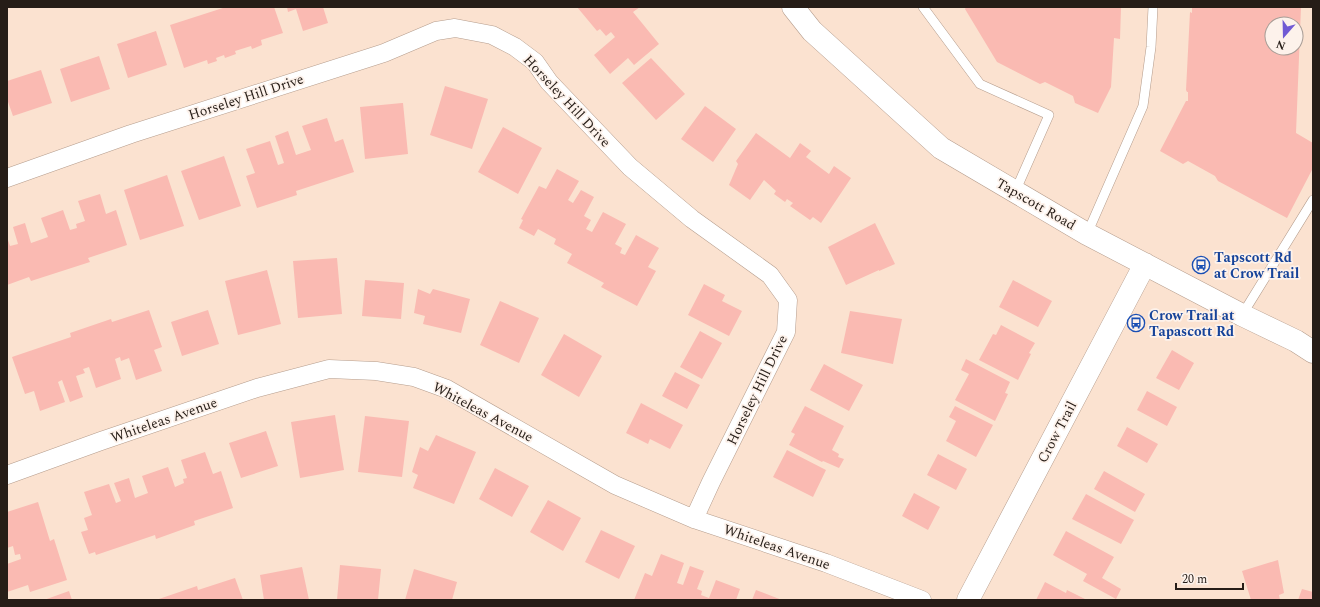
<svg xmlns="http://www.w3.org/2000/svg" width="1320" height="607" viewBox="0 0 1320 607" font-family="Spectral,serif">
  <style>
    .building { fill: #fabab2; fill-rule: evenodd }
    .lines { fill: none; stroke-linecap: round; stroke-linejoin: round }
    .service-casing { stroke: #b59d8d; stroke-width: 10 }
    .minor-casing { stroke: #b59d8d; stroke-width: 19 }
    .tertiary-casing { stroke: #b59d8d; stroke-width: 23 }
    .service { stroke: #fff; stroke-width: 9 }
    .minor { stroke: #fff; stroke-width: 18 }
    .tertiary { stroke: #fff; stroke-width: 22 }
    .labels { text-anchor: middle; dominant-baseline: central; stroke-width: 3.5; stroke-linejoin: round; paint-order: stroke }
    .street-label { font-size: 14px; fill: #261d17; stroke: #fdf2eb }
    .transit-label { font-size: 14px; font-weight: bold; fill: #164399; stroke: #fdf2eb; text-anchor: start }
  </style>
  <rect width="100%" height="100%" fill="#fbe2d0"/>
  <path class="building" d="M226 7H274L283 33 261 40 262 45 252 49 251 46 235 51 236 54 225 58 224 55 216 58 217 61 208 64 207 60 184 68 170 25Z
    M287 7H323L328 23 303 31 296 9 288 12Z
    M577 7H640L633 12 659 44 634 65 628 58 610 74 594 55 615 37 611 32 606 36 600 29 597 31Z
    M966 7H1121L1120 39 1114 38 1111 87 1098 113 1075 103 1073 96 1045 82 1040 84 997 62 965 9Z
    M1192 7H1301L1296 133 1313 143V168L1287 218 1218 181 1215 176 1188 161 1183 164 1160 151 1186 101H1188V92H1187L1186 90 1190 12 1192 13ZM1272 24H1296V48H1272Z
    M156 31 167 65 128 78 117 44Z
    M99 56 110 89 71 102 60 69Z
    M651 58 685 94 656 120 622 83Z
    M41 70 52 103 13 116 7 99V81Z
    M445 86 488 99 472 149 430 135Z
    M402 103H403L408 154 365 159 360 107Z
    M705 106 736 129 713 162 681 139Z
    M327 118 335 142 343 139 354 172 296 191 297 195 257 208 246 176 255 173 246 149 270 141 278 165 284 163 275 136 288 131 296 155 311 150 302 126Z
    M503 127 542 148 518 194 478 172Z
    M756 133 790 158 800 143 811 151 806 157 829 174 834 166 851 178 821 223 813 217 810 220 790 206 793 203 787 199 785 202 774 194 776 191 764 180 750 200 729 185 738 164 736 161Z
    M224 156 241 206 199 220 181 171Z
    M557 169 579 181 568 200 573 203 581 190 594 197 584 216 591 220 586 229 592 232 603 212 626 224 615 244 622 248 620 253 625 255 636 235 659 248 648 267 656 271 637 306 601 287 604 283 567 263 572 254 554 244 556 239 538 229 534 236 519 228 523 220 521 219 539 186 546 189Z
    M167 175 184 226 140 240 124 190Z
    M100 194 106 214 116 210 127 245 88 258 90 262 31 281 29 277 7 285V237L10 246 18 244 13 227 25 223 31 243 34 242 48 237 41 218 63 210 70 230 77 228 76 224 85 221 78 201Z
    M875 223 895 264 879 271V270L846 285 828 247Z
    M337 258 342 314 298 318 293 261Z
    M267 270 281 324 238 335 225 281Z
    M365 280 404 283 401 319 362 316Z
    M1013 280 1052 301 1038 327 999 307Z
    M704 284 725 295 722 301 742 311 729 336 688 315Z
    M418 289 430 294 433 289 470 299 461 333 423 324 425 316 414 313Z
    M500 301 539 318 519 363 480 345Z
    M149 310 162 347 154 350 162 371 136 380 129 358 121 361 120 357 115 359 121 379 96 388 89 367 83 369 85 373 76 376 83 397 70 402 62 380 58 382 65 402 40 411 34 391 25 394 12 357 71 337 70 333 111 319 112 322Z
    M208 310 219 344 182 356 171 322Z
    M850 311 902 319 893 364 841 353Z
    M1001 325 1035 343 1029 353 1031 354 1018 380 979 360 993 334 996 335Z
    M700 331 722 343 702 379 680 367Z
    M564 334 602 356 579 397 541 375Z
    M1172 350 1194 363 1179 390 1156 378Z
    M966 359 1010 382 1005 393 1008 394 995 421 955 400 969 374 961 370Z
    M824 364 863 385 849 411 810 390Z
    M675 372 700 385 687 409 662 396Z
    M1147 391 1177 407 1167 426 1137 410Z
    M641 403 683 425 670 449 650 439 648 444 626 433Z
    M805 406 844 426 832 450 839 454 838 457 844 459 839 468 823 461 822 462 789 445 795 434 791 432Z
    M955 406 993 425 976 457 946 441 956 421 949 417Z
    M335 415 344 470 300 478 291 422Z
    M365 416 409 421 402 477 358 472Z
    M1127 427 1158 444 1147 463 1117 446Z
    M266 431 278 466 241 478 229 443Z
    M436 435 476 452 454 504 413 488 418 475 412 472 420 447 428 451Z
    M787 450 826 470 813 497 773 477Z
    M205 452 213 474 221 471 233 508 194 521 195 525 156 539 155 535 96 555 95 552 89 554 81 532 88 530 84 518 92 515 84 492 109 484 116 503 121 501 114 483 129 478 135 498 148 493 142 476 168 467 175 487 184 483 183 479 187 478 181 460Z
    M938 454 967 469 956 490 927 475Z
    M495 468 529 486 512 517 479 499Z
    M1104 471 1145 494 1135 512 1094 489Z
    M914 493 940 507 928 530 902 516Z
    M1086 494 1134 520 1121 544 1072 519Z
    M548 500 581 518 563 551 530 532Z
    M38 502 50 541 54 539 67 580 30 592 28 585 7 592V564L21 559 20 554 15 555 13 546 7 548V512Z
    M601 530 635 546 619 579 585 562Z
    M1066 531 1114 557 1102 578 1121 589 1116 599 1083 581 1087 574 1053 555Z
    M661 554 684 563 677 583 683 585 690 566 704 571 697 589 702 591 701 595 709 598 716 580 740 589 736 600H634L645 573 652 576Z
    M1278 560 1284 593 1279 595 1280 600H1251L1242 571Z
    M340 565 381 569 378 600H337Z
    M302 567 309 600H264L260 575Z
    M414 569 457 582 452 600H405Z
    M235 578 243 600H156L197 586 198 590Z
    M1045 582 1066 593 1067 590 1087 600H1036Z
    M1302 589 1313 592V600H1298Z
    M756 590 782 600H752Z
    M69 591 72 600H44Z"/>
  <g class="lines">
    <defs>
      <path id="service" d="M923 7 980 84 1049 115 1015 192
        M1087 234 1143 106 1151 47 1153 7
        M1242 315 1313 200"/>
      <path id="minor" d="M7 178 131 134 384 53 436 31 455 28 492 35 515 47 535 62 549 82 630 167 692 219 770 275 788 300 786 332 711 482 694 519
        M7 475 101 441 257 388 329 369 376 371 414 377 447 389 615 485 694 519 826 563 922 600"/>
      <path id="tertiary" d="M793 7 812 31 941 148 1087 234 1242 315 1296 341 1313 352
        M968 600 1145 264"/>
    </defs>
    <use href="#service" class="service-casing"/>
    <use href="#minor" class="minor-casing"/>
    <use href="#tertiary" class="tertiary-casing"/>
    <use href="#service" class="service"/>
    <use href="#minor" class="minor"/>
    <use href="#tertiary" class="tertiary"/>
  </g>
  <defs>
    <symbol id="bus-ring" viewBox="-11 -11 22 22"><circle r="9.5" fill="#fdf2eb" stroke="#1a4fb4" stroke-width="1.5"/><path d="M-5-6H5V4H4V6H2V4H-2V6H-4V4H-5ZM-3.5-4V0h7V-4ZM-3.5 1.2v1.5H-2V1.2ZM2 1.2v1.5H3.5V1.2Z" fill="#1a4fb4"/></symbol>
  </defs>
  <g fill-rule="evenodd">
    <use href="#bus-ring" x="1191" y="255" width="20" height="20"/>
    <use href="#bus-ring" x="1126" y="313" width="20" height="20"/>
  </g>
  <g class="labels">
    <g class="street-label">
      <text transform="translate(246 97) rotate(-18)">Horseley Hill Drive</text>
      <text transform="translate(567 101) rotate(47)">Horseley Hill Drive</text>
      <text transform="translate(1036 204) rotate(30)">Tapscott Road</text>
      <text transform="translate(757 390) rotate(-64)">Horseley Hill Drive</text>
      <text transform="translate(483 412) rotate(28)">Whiteleas Avenue</text>
      <text transform="translate(164 420) rotate(-19)">Whiteleas Avenue</text>
      <text transform="translate(1057 432) rotate(-62)">Crow Trail</text>
      <text transform="translate(777 547) rotate(19)">Whiteleas Avenue</text>
    </g>
    <g class="transit-label">
      <text x="1214" y="257">Tapscott Rd<tspan x="1214" dy="16">at Crow Trail</tspan></text>
      <text x="1149" y="315">Crow Trail at<tspan x="1149" dy="16">Tapascott Rd</tspan></text>
    </g>
  </g>
  <rect width="1320" height="607" fill="none" stroke="#261d17" stroke-width="16"/>
  <g transform="translate(1284 36) rotate(200)"><circle r="19" fill="#fdf2eb" stroke="#a79d96"/>
  <path d="M0-3L7 15L0 10L-7 15Z" fill="#715ad4"/>
  <text y="-6" font-size="11" font-weight="bold" text-anchor="middle" fill="#261d17">N</text>
  </g>
  <path d="M1176 583v6h67v-6" fill="none" stroke="#261d17" stroke-width="2"/>
  <text x="1182" y="583" font-size="12" fill="#261d17" stroke="#fdf2eb" stroke-width="3" paint-order="stroke">20 m</text>
</svg>
